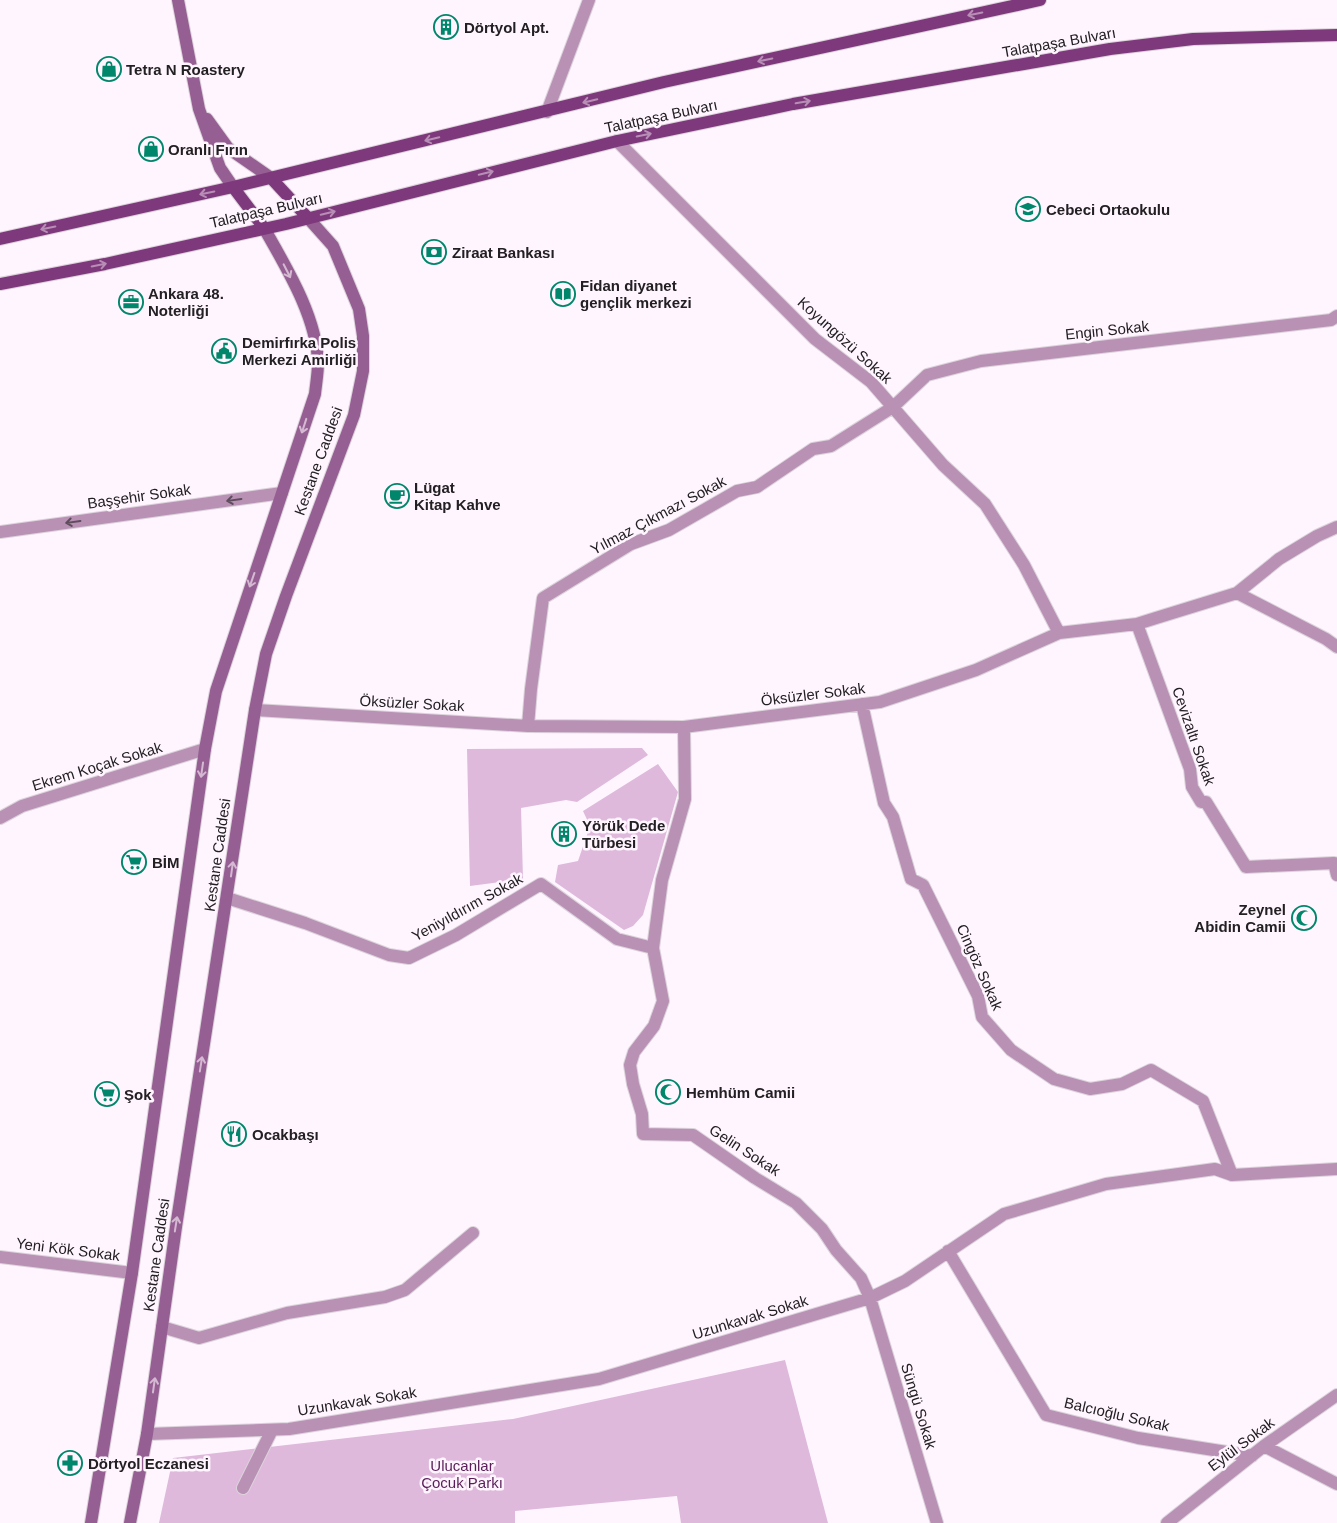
<svg xmlns="http://www.w3.org/2000/svg" width="1337" height="1523" viewBox="0 0 1337 1523" font-family="Helvetica,sans-serif">
  <style>
    .green { fill: #deb9dc }
    .lines { fill: none; stroke-linecap: round; stroke-linejoin: round }
    .minor-casing { stroke: #dcd3db; stroke-width: 14 }
    .secondary-casing { stroke: #dcd3db; stroke-width: 14 }
    .primary-casing { stroke: #dcd3db; stroke-width: 14 }
    .minor { stroke: #b891b5; stroke-width: 12 }
    .secondary { stroke: #965f93; stroke-width: 12 }
    .primary { stroke: #7d397b; stroke-width: 12 }
    .oneway { stroke: #b88eb6 }
    .oneway2 { stroke: #d5b9d3 }
    .oneway3 { stroke: #5f4d5d }
    .labels { text-anchor: middle; dominant-baseline: central; stroke-width: 5; stroke-linejoin: round; paint-order: stroke }
    .poi-label { font-size: 15px; font-weight: bold; fill: #232023; stroke: #fff5fe; text-anchor: start }
    .street-label { font-size: 15px; fill: #232023; stroke: #fff5fe }
    .park-label { font-size: 15px; fill: #5a1d59; stroke: #fff5fe }
  </style>
  <rect width="100%" height="100%" fill="#fff5fe"/>
  <path class="green" d="M642 748 648 755 577 802 566 800 521 808 523 879 470 886 467 749Z
    M658 764 678 792 643 915 633 926 624 930 555 882 558 865 578 861 590 826 583 811Z
    M785 1360 828 1523H681L677 1496 515 1511V1523H159L173 1458 513 1419Z"/>
  <g class="lines">
    <defs>
      <path id="minor" d="M547 112 589 0
        M617 141 815 339 871 382 943 465 985 504 1024 565 1059 633
        M0 532 282 493
        M1237 593 1326 639 1337 647
        M1137 624 1190 769 1192 787 1201 802H1206L1246 867 1334 863 1337 875
        M862 704 884 803 893 817 911 879 923 885 978 996 982 1017 1011 1050 1054 1079 1090 1089 1122 1084 1151 1070 1203 1101 1232 1175
        M255 710 528 726 684 727 880 702 976 670 1059 633 1137 624 1156 618 1237 593 1279 559 1317 536 1337 527
        M528 726 531 689 543 598 631 544 669 530 737 491 757 487 813 449 831 446 893 407 927 375 981 361 1331 320 1337 316
        M684 727 685 799 662 880 653 948 663 1001 654 1026 634 1052 630 1065 633 1084 642 1114 643 1134 693 1135 755 1178 796 1203 822 1229 836 1250 861 1278 870 1298 937 1523
        M0 818 22 806 205 749
        M227 898 305 923 389 955 409 958 456 935 541 884 617 939 653 948
        M948 1251 1046 1415 1138 1438 1252 1456
        M0 1257 132 1273
        M162 1327 199 1338 287 1313 385 1297 405 1290 473 1233
        M147 1434 289 1429 599 1379 870 1298 905 1281 1004 1214 1106 1184 1215 1169 1232 1175 1337 1169
        M1264 1446 1337 1484
        M243 1488 272 1430
        M1167 1523 1264 1446 1337 1395"/>
      <path id="secondary" d="M178 0 199 109 220 168 233 187
        M207 119 228 148 271 178
        M91 1523 132 1273 205 749 216 691 315 394C316 384 318 373 318 363 317 317 286 267 264 228
        M130 1523 147 1434 176 1227 255 710 266 654 286 596 354 415 363 371V336L359 309 333 246 308 218"/>
      <path id="primary" d="M271 178 308 218
        M233 187 264 228
        M0 239 233 187 664 82 1040 0
        M0 284 105 264 286 224 617 141 793 104 1110 49 1193 39 1337 35"/>
    </defs>
    <use href="#minor" class="minor-casing"/>
    <use href="#secondary" class="secondary-casing"/>
    <use href="#primary" class="primary-casing"/>
    <use href="#minor" class="minor"/>
    <use href="#secondary" class="secondary"/>
    <use href="#primary" class="primary"/>
  </g>
  <defs><path id="oneway-shaft" d="M-6 0H5M1.5-3L5.5 0L1.5 3" fill="none" stroke-width="1.6" stroke-linecap="round" stroke-linejoin="round" transform="scale(1.25)"/></defs>
  <g class="oneway">
    <use href="#oneway-shaft" transform="translate(975 14) rotate(168)"/>
    <use href="#oneway-shaft" transform="translate(765 60) rotate(168)"/>
    <use href="#oneway-shaft" transform="translate(590 101) rotate(166)"/>
    <use href="#oneway-shaft" transform="translate(803 102) rotate(-10)"/>
    <use href="#oneway-shaft" transform="translate(644 135) rotate(-12)"/>
    <use href="#oneway-shaft" transform="translate(432 139) rotate(166)"/>
    <use href="#oneway-shaft" transform="translate(486 173) rotate(-14)"/>
    <use href="#oneway-shaft" transform="translate(207 193) rotate(168)"/>
    <use href="#oneway-shaft" transform="translate(328 213) rotate(-14)"/>
    <use href="#oneway-shaft" transform="translate(48 228) rotate(168)"/>
    <use href="#oneway-shaft" transform="translate(99 265) rotate(-11)"/>
  </g>
  <g class="oneway2">
    <use href="#oneway-shaft" transform="translate(287 271) rotate(63)"/>
    <use href="#oneway-shaft" transform="translate(304 426) rotate(108)"/>
    <use href="#oneway-shaft" transform="translate(252 580) rotate(109)"/>
    <use href="#oneway-shaft" transform="translate(202 770) rotate(98)"/>
    <use href="#oneway-shaft" transform="translate(232 869) rotate(-82)"/>
    <use href="#oneway-shaft" transform="translate(201 1064) rotate(-81)"/>
    <use href="#oneway-shaft" transform="translate(176 1224) rotate(-81)"/>
    <use href="#oneway-shaft" transform="translate(154 1385) rotate(-82)"/>
  </g>
  <g class="oneway3">
    <use href="#oneway-shaft" transform="translate(234 500) rotate(172)"/>
    <use href="#oneway-shaft" transform="translate(73 522) rotate(172)"/>
  </g>
  <defs>
    <symbol id="building-ring" viewBox="-11 -11 22 22"><circle r="9.5" fill="#fff5fe" stroke="#00876b" stroke-width="1.5"/><path d="M-4-6H4V6H1V3H-1V6H-4ZM-2.5-4.3h1.7v1.8h-1.7ZM.8-4.3h1.7v1.8H.8ZM-2.5-1h1.7V.8h-1.7ZM.8-1h1.7V.8H.8Z" fill="#00876b"/></symbol>
    <symbol id="shop-ring" viewBox="-11 -11 22 22"><circle r="9.5" fill="#fff5fe" stroke="#00876b" stroke-width="1.5"/><path d="M-5-2.5h2.3a2.7 3.5 0 0 1 5.4 0H5L5.5 6h-11ZM-1.5-2.5h3a1.5 2.3 0 0 0-3 0Z" fill="#00876b"/></symbol>
    <symbol id="school-ring" viewBox="-11 -11 22 22"><circle r="9.5" fill="#fff5fe" stroke="#00876b" stroke-width="1.5"/><path d="M0-5L7-2L0 1L-7-2ZM-4 1L0 2.5L4 1V4Q0 6-4 4Z" fill="#00876b"/></symbol>
    <symbol id="bank-ring" viewBox="-11 -11 22 22"><circle r="9.5" fill="#fff5fe" stroke="#00876b" stroke-width="1.5"/><path d="M-6-4H6V4H-6ZM0-2.3a2.3 2.3 0 1 0 0 4.6a2.3 2.3 0 1 0 0-4.6Z" fill="#00876b"/></symbol>
    <symbol id="library-ring" viewBox="-11 -11 22 22"><circle r="9.5" fill="#fff5fe" stroke="#00876b" stroke-width="1.5"/><path d="M-6-4Q-3-5.5-.7-3.5V5Q-3 3-6 4ZM6-4Q3-5.5 .7-3.5V5Q3 3 6 4Z" fill="#00876b"/></symbol>
    <symbol id="office-ring" viewBox="-11 -11 22 22"><circle r="9.5" fill="#fff5fe" stroke="#00876b" stroke-width="1.5"/><path d="M-6-3h4V-5.5h4V-3h4V5H-6ZM-1-4.5V-3h2v-1.5ZM-6 0V1H6V0Z" fill="#00876b"/></symbol>
    <symbol id="civic-ring" viewBox="-11 -11 22 22"><circle r="9.5" fill="#fff5fe" stroke="#00876b" stroke-width="1.5"/><path d="M-.6-6.5H3V-4.5H.6V-3L4-1V1h2V6H-6V1h2V-1L-.6-3ZM-1.2 2.5V6h2.4V2.5Z" fill="#00876b"/></symbol>
    <symbol id="cafe-ring" viewBox="-11 -11 22 22"><circle r="9.5" fill="#fff5fe" stroke="#00876b" stroke-width="1.5"/><path d="M-5.5-4.5H6V0H3Q3 3.5 0 3.5H-2.5Q-5.5 3.5-5.5 0ZM3-3.2v2h1.7v-2ZM-6 4.5H4V6H-6Z" fill="#00876b"/></symbol>
    <symbol id="supermarket-ring" viewBox="-11 -11 22 22"><circle r="9.5" fill="#fff5fe" stroke="#00876b" stroke-width="1.5"/><path d="M-6-5.5h2.5l.6 2H6L4.5 2H-2.5L-4.4-4H-6ZM-1.5 3.2a1.3 1.3 0 1 0 .1 0ZM3 3.2a1.3 1.3 0 1 0 .1 0Z" fill="#00876b"/></symbol>
    <symbol id="mosque-ring" viewBox="-11 -11 22 22"><circle r="9.5" fill="#fff5fe" stroke="#00876b" stroke-width="1.5"/><path d="M3.5-4.9A6 6 0 1 0 3.5 4.9A5 5 0 1 1 3.5-4.9Z" fill="#00876b"/></symbol>
    <symbol id="restaurant-ring" viewBox="-11 -11 22 22"><circle r="9.5" fill="#fff5fe" stroke="#00876b" stroke-width="1.5"/><path d="M-5-6h1v4h1v-4h1v4h1v-4h1v5L-1.5 .5V6h-2V.5L-5-1ZM5-6V6H3V1.5H1.5Q1.5-4 5-6Z" fill="#00876b"/></symbol>
    <symbol id="pharmacy-ring" viewBox="-11 -11 22 22"><circle r="9.5" fill="#fff5fe" stroke="#00876b" stroke-width="1.5"/><path d="M-2-6h4v4h4v4h-4v4h-4v-4h-4v-4h4Z" fill="#00876b"/></symbol>
  </defs>
  <g fill-rule="evenodd">
    <use href="#building-ring" x="432" y="13" width="28" height="28"/>
    <use href="#shop-ring" x="95" y="55" width="28" height="28"/>
    <use href="#shop-ring" x="137" y="135" width="28" height="28"/>
    <use href="#school-ring" x="1014" y="195" width="28" height="28"/>
    <use href="#bank-ring" x="420" y="238" width="28" height="28"/>
    <use href="#library-ring" x="549" y="280" width="28" height="28"/>
    <use href="#office-ring" x="117" y="288" width="28" height="28"/>
    <use href="#civic-ring" x="210" y="337" width="28" height="28"/>
    <use href="#cafe-ring" x="383" y="482" width="28" height="28"/>
    <use href="#building-ring" x="550" y="820" width="28" height="28"/>
    <use href="#supermarket-ring" x="120" y="848" width="28" height="28"/>
    <use href="#mosque-ring" x="1290" y="904" width="28" height="28"/>
    <use href="#mosque-ring" x="654" y="1078" width="28" height="28"/>
    <use href="#supermarket-ring" x="93" y="1080" width="28" height="28"/>
    <use href="#restaurant-ring" x="220" y="1120" width="28" height="28"/>
    <use href="#pharmacy-ring" x="56" y="1449" width="28" height="28"/>
  </g>
  <g class="labels">
    <g class="poi-label">
      <text x="464" y="27">Dörtyol Apt.</text>
      <text x="126" y="69">Tetra N Roastery</text>
      <text x="168" y="149">Oranlı Fırın</text>
      <text x="1046" y="209">Cebeci Ortaokulu</text>
      <text x="452" y="252">Ziraat Bankası</text>
      <text x="580" y="285">Fidan diyanet<tspan x="580" dy="17">gençlik merkezi</tspan></text>
      <text x="148" y="293">Ankara 48.<tspan x="148" dy="17">Noterliği</tspan></text>
      <text x="242" y="342">Demirfırka Polis<tspan x="242" dy="17">Merkezi Amirliği</tspan></text>
      <text x="414" y="487">Lügat<tspan x="414" dy="17">Kitap Kahve</tspan></text>
      <text x="582" y="825">Yörük Dede<tspan x="582" dy="17">Türbesi</tspan></text>
      <text x="152" y="862">BİM</text>
      <text x="1286" y="909" text-anchor="end">Zeynel<tspan x="1286" dy="17">Abidin Camii</tspan></text>
      <text x="686" y="1092">Hemhüm Camii</text>
      <text x="124" y="1094">Şok</text>
      <text x="252" y="1134">Ocakbaşı</text>
      <text x="88" y="1463">Dörtyol Eczanesi</text>
    </g>
    <g class="street-label">
      <text transform="translate(1059 42) rotate(-10)">Talatpaşa Bulvarı</text>
      <text transform="translate(661 116) rotate(-12)">Talatpaşa Bulvarı</text>
      <text transform="translate(266 210) rotate(-13)">Talatpaşa Bulvarı</text>
      <text transform="translate(1107 330) rotate(-6)">Engin Sokak</text>
      <text transform="translate(845 340) rotate(42)">Koyungözü Sokak</text>
      <text transform="translate(318 461) rotate(-70)">Kestane Caddesi</text>
      <text transform="translate(139 496) rotate(-8)">Başşehir Sokak</text>
      <text transform="translate(658 515) rotate(-28)">Yılmaz Çıkmazı Sokak</text>
      <text transform="translate(813 694) rotate(-7)">Öksüzler Sokak</text>
      <text transform="translate(412 703) rotate(3)">Öksüzler Sokak</text>
      <text transform="translate(1194 736) rotate(71)">Cevizaltı Sokak</text>
      <text transform="translate(97 766) rotate(-17)">Ekrem Koçak Sokak</text>
      <text transform="translate(217 855) rotate(-82)">Kestane Caddesi</text>
      <text transform="translate(467 907) rotate(-29)">Yeniyıldırım Sokak</text>
      <text transform="translate(980 967) rotate(66)">Cingöz Sokak</text>
      <text transform="translate(745 1150) rotate(33)">Gelin Sokak</text>
      <text transform="translate(68 1249) rotate(7)">Yeni Kök Sokak</text>
      <text transform="translate(156 1255) rotate(-82)">Kestane Caddesi</text>
      <text transform="translate(750 1317) rotate(-17)">Uzunkavak Sokak</text>
      <text transform="translate(357 1401) rotate(-9)">Uzunkavak Sokak</text>
      <text transform="translate(919 1406) rotate(73)">Süngü Sokak</text>
      <text transform="translate(1117 1414) rotate(13)">Balcıoğlu Sokak</text>
      <text transform="translate(1241 1444) rotate(-37)">Eylül Sokak</text>
    </g>
    <g class="park-label">
      <text x="462" y="1465">Ulucanlar<tspan x="462" dy="17">Çocuk Parkı</tspan></text>
    </g>
  </g>
</svg>
